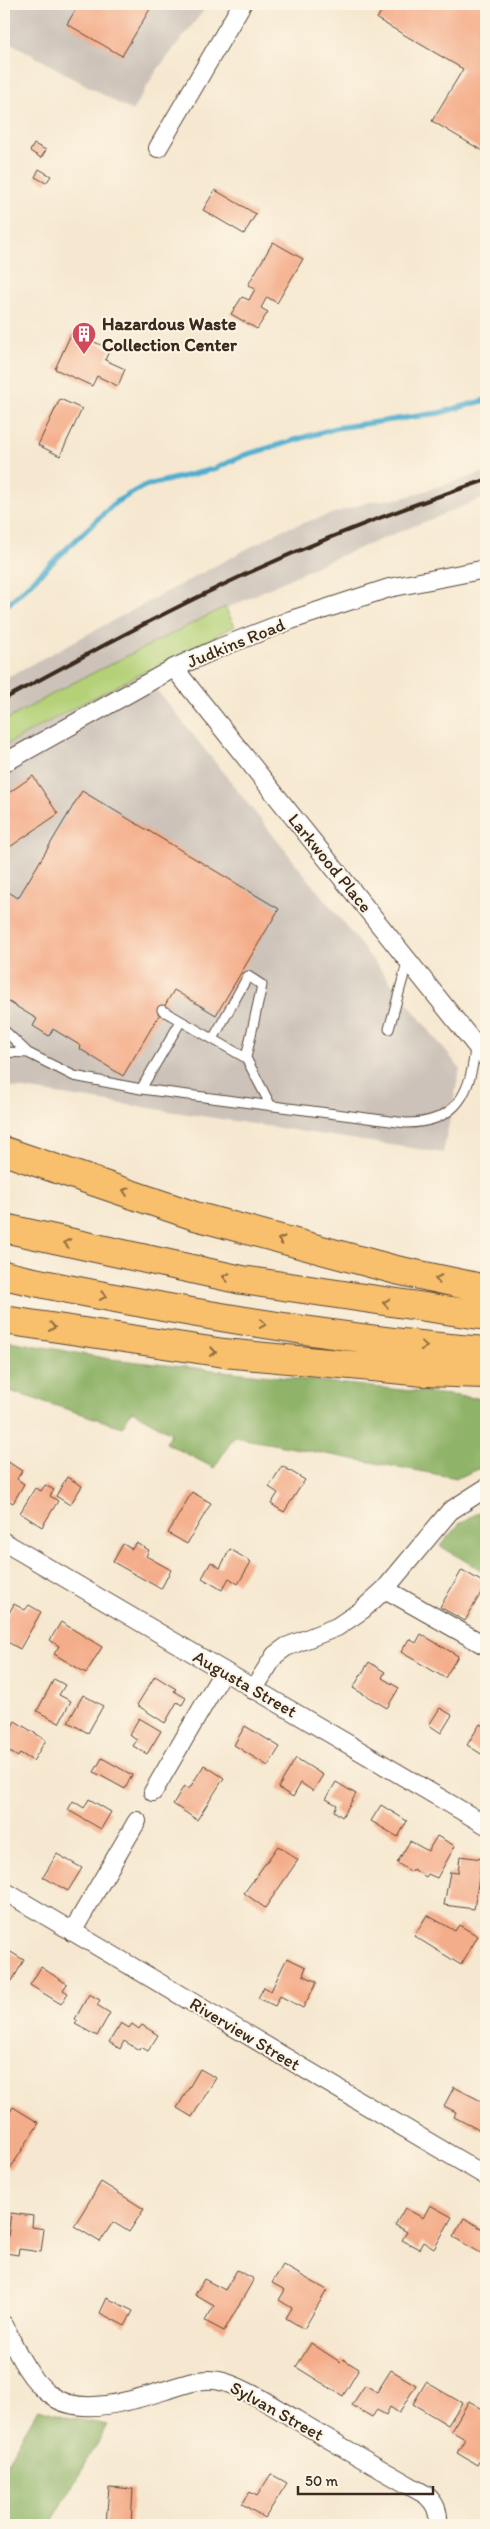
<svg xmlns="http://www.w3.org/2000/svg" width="490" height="2529" viewBox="0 0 490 2529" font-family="Itim,sans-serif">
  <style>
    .industrial { fill: #ccc2b9 }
    .green { fill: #b4d178; stroke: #787e4b }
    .forest { fill: #8fb368; stroke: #656e43 }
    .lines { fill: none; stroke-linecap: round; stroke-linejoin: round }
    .stream { stroke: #4faece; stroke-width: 5.5 }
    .building { fill: #f4ad8a }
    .lane-casing { stroke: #574639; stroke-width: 11 }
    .street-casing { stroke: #574639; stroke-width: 20 }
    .highway-casing { stroke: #574639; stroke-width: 30 }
    .lane { stroke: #fff; stroke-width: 9 }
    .street { stroke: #fff; stroke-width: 18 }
    .highway { stroke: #f8bf6c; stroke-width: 28 }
    .rail { stroke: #3b2a1e; stroke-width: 4 }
    .oneway { stroke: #906d41 }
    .labels { text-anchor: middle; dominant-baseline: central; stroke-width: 4; stroke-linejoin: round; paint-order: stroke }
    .poi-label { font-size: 18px; font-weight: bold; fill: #3b2a1e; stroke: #fcf5e5; text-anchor: start }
    .street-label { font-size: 18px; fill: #3b2a1e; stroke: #fcf5e5 }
  </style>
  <rect width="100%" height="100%" fill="#fcf5e5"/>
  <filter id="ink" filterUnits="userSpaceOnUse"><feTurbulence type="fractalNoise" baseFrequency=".02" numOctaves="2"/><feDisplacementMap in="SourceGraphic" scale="10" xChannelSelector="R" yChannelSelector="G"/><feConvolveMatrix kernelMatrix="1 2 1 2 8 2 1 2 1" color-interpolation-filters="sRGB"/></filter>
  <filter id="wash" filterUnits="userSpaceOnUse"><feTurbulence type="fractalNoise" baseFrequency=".0096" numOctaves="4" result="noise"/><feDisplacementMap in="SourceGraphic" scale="20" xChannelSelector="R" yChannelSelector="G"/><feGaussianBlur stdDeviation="1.12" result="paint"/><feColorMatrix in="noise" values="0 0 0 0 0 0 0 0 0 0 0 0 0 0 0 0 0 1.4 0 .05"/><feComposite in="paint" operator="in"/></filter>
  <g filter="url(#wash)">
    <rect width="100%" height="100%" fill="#f6e8d0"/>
    <path class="industrial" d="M4 4H209L157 70 132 111 4 39Z
      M486 472V497L325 562 202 620 4 721V679L284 529 369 502 402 498Z
      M141 673 166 701 460 1069 443 1153 4 1086V746Z"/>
    <path class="green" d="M225 607 235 626 75 707 4 746V721L71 684Z"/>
    <path class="forest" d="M4 1340 110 1359 486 1399V1466L457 1478 234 1437 214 1468 166 1443 171 1433 132 1411 122 1427 4 1389Z
      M486 1508V1573L440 1546 459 1524Z
      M38 2409 71 2418 108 2425 50 2525H4V2467Z"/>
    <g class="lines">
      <path class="stream" d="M4 608 116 502 144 486 214 469 245 455 336 428 439 413 486 400"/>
    </g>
    <g id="blocks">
      <path class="building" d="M79 4H153L122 56 67 24Z
        M385 4H486V153L432 121 463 69 377 19Z
        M34 144 46 150 41 158 30 151Z
        M39 169 51 176 46 183 35 177Z
        M215 190 256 214 244 234 203 210Z
        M273 242 303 259 277 303 267 297 261 308 268 312 257 329 231 314 242 297 249 300 255 289 248 285Z
        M72 332 110 349 105 360 125 369 118 386 97 376 92 386 55 369Z
        M60 399 82 409 60 456 38 445Z
        M33 776 58 814 4 851V796Z
        M82 791 279 909 216 1015 174 990 123 1076 80 1049 81 1046 53 1029 49 1036 33 1026 37 1019 4 999V889L18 898Z
        M4 1459 22 1471 17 1479 24 1484 13 1503 4 1498Z
        M282 1466 305 1480 284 1512 271 1504 278 1493 269 1487Z
        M67 1477 82 1486 70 1505 56 1496Z
        M45 1485 54 1490 50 1496 58 1501 42 1527 20 1513 35 1488 41 1491Z
        M192 1492 211 1503 187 1544 168 1533Z
        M136 1543 149 1550 146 1556 171 1570 161 1589 113 1562 123 1544 132 1549Z
        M230 1549 251 1562 238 1584 229 1578 222 1590 202 1578 211 1562 220 1568Z
        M462 1570 486 1584 465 1621 440 1607Z
        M14 1604 25 1610 29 1605 41 1612 20 1649 4 1640V1622Z
        M61 1622 102 1647 86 1673 54 1654 59 1646 50 1640Z
        M421 1634 458 1656 445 1678 401 1652 409 1639 416 1643Z
        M369 1662 385 1672 382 1678 399 1688 387 1708 353 1688Z
        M155 1676 176 1689 174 1691 186 1698 182 1705 177 1702 165 1723 137 1705Z
        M54 1679 65 1685 59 1695 71 1701 59 1723 37 1711Z
        M83 1695 103 1706 88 1733 68 1722Z
        M440 1708 452 1715 441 1733 429 1725Z
        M139 1718 161 1731 147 1754 133 1746 137 1740 129 1735Z
        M15 1721 46 1740 33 1761 20 1753 18 1757 4 1748V1740Z
        M480 1724 486 1728V1757L467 1745Z
        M245 1726 280 1747 268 1766 234 1745Z
        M102 1758 132 1775 125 1789 94 1772Z
        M296 1758 323 1775 313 1791 301 1783 293 1797 278 1788Z
        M204 1765 224 1778 197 1820 173 1804 184 1786 189 1789Z
        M336 1782 356 1794 342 1817 334 1811 337 1805 326 1799Z
        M89 1799 111 1812 101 1829 68 1810 73 1801 84 1808Z
        M381 1805 407 1821 398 1837 371 1821Z
        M437 1836 455 1846 437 1878 428 1874 426 1877 413 1869 412 1872 397 1863 410 1841 428 1851Z
        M278 1846 298 1860 265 1908 244 1893Z
        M57 1854 82 1868 68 1891 43 1877Z
        M460 1856 482 1859 474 1909 444 1905 450 1872 458 1873Z
        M427 1915 455 1931 459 1925 478 1936 461 1965 414 1936Z
        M4 1948 24 1960 12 1981 4 1976Z
        M287 1958 306 1967 303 1975 317 1982 303 2008 280 1996 275 2006 258 1998 264 1987 271 1991Z
        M41 1967 67 1984 63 1990 68 1993 61 2004 30 1985Z
        M89 1994 100 2000 97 2005 110 2013 97 2036 75 2024 78 2021 75 2019Z
        M121 2023 129 2028 132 2024 139 2029 142 2025 158 2035 148 2051 141 2047 139 2050 124 2041 120 2049 109 2042Z
        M200 2069 216 2078 192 2117 177 2108Z
        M454 2087 485 2103 482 2109 486 2111V2121L481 2131 454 2117 456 2112 444 2106Z
        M13 2107 39 2123 10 2169 4 2165V2122Z
        M101 2182 144 2209 129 2232 113 2222 100 2242 74 2226Z
        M430 2205 452 2217 434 2249 423 2242 419 2249 402 2240 407 2232 395 2225 405 2208 423 2218Z
        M11 2213 33 2216 32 2227 44 2229 41 2252 19 2249 18 2255 6 2253Z
        M464 2218 486 2231V2256L453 2237Z
        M283 2265 327 2290 304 2329 286 2318 292 2308 279 2300 285 2290 272 2283Z
        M237 2270 254 2279 224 2331 205 2321 214 2306 195 2295 204 2279 225 2290Z
        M107 2298 133 2311 125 2326 100 2313Z
        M311 2343 340 2362 343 2359 359 2369 343 2396 296 2367Z
        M391 2370 416 2385 399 2413 390 2407 386 2415 377 2410 372 2417 352 2405 365 2385 377 2392Z
        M426 2382 462 2403 448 2425 413 2404Z
        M469 2401 486 2411V2450L477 2465 457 2453 465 2439 451 2431Z
        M271 2474 287 2483 265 2518 242 2504 250 2492 257 2496Z
        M109 2487 133 2489 131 2525 106 2524Z"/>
    </g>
  </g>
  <g filter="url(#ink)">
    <use href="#blocks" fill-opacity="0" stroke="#574639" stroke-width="1"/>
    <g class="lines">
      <defs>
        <path id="lane" d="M162 1010 181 1021
          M389 1029 408 960
          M4 1030 28 1053 74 1076 141 1089 406 1123C457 1123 472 1092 475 1045
          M213 1039 248 976 262 985 246 1058
          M4 1052 28 1053
          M141 1089 181 1021 246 1058 271 1106"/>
        <path id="street" d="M158 148 242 4
          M174 668 486 1058
          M4 763 174 668 219 648 291 620 389 588 486 569
          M4 1542 486 1825
          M385 1589 486 1646
          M253 1690 275 1655 286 1647 337 1627 362 1610 385 1589 450 1511 486 1488
          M153 1792 223 1672
          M4 1891 486 2176
          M72 1932 137 1821
          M4 2325C16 2350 28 2379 52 2396 82 2418 137 2399 169 2389 186 2384 206 2376 224 2382 247 2389 274 2407 295 2419 338 2445 382 2470 426 2495 436 2504 439 2512 438 2525"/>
        <path id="highway" d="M4 1151 195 1216 396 1270 486 1289
          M4 1228 242 1280 486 1316
          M4 1275C57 1288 110 1297 163 1307 270 1326 378 1343 486 1351
          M4 1320 224 1353 424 1372 486 1374"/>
      </defs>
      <use href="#lane" class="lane-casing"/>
      <use href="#street" class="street-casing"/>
      <use href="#highway" class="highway-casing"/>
      <use href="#lane" class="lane"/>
      <use href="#street" class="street"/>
      <use href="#highway" class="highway"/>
      <path class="rail" d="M4 699C84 656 164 612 246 574 324 538 405 507 486 480"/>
    </g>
    <defs><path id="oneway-chevron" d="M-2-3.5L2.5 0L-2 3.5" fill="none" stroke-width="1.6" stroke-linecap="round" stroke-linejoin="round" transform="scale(1.25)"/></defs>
    <g class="oneway">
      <use href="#oneway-chevron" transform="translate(126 1191) rotate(-160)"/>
      <use href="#oneway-chevron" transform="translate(281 1240) rotate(-164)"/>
      <use href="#oneway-chevron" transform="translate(67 1243) rotate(-168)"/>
      <use href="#oneway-chevron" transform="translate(226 1277) rotate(-168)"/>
      <use href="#oneway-chevron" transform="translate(438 1279) rotate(-168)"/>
      <use href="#oneway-chevron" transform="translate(103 1296) rotate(10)"/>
      <use href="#oneway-chevron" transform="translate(386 1303) rotate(-171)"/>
      <use href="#oneway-chevron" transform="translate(263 1324) rotate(8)"/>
      <use href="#oneway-chevron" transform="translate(52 1327) rotate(8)"/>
      <use href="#oneway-chevron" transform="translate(424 1346) rotate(7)"/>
      <use href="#oneway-chevron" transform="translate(213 1352) rotate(9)"/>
    </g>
  </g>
  <defs>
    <symbol id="building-pin" viewBox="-11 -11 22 30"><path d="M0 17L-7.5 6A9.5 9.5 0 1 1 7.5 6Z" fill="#d1495b" stroke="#fcf5e5"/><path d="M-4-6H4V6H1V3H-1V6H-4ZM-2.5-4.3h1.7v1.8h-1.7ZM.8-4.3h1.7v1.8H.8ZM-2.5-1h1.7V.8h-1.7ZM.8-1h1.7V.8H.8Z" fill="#fff"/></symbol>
  </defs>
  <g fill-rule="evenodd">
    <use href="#building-pin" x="70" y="320" width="28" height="38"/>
  </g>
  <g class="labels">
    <g class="poi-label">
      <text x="102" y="324">Hazardous Waste<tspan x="102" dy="21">Collection Center</tspan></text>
    </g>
    <g class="street-label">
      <text transform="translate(236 643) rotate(-22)">Judkins Road</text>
      <text transform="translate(330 863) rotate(51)">Larkwood Place</text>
      <text transform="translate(245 1684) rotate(30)">Augusta Street</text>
      <text transform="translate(245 2034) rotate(31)">Riverview Street</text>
      <text transform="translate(277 2411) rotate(29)">Sylvan Street</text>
    </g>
  </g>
  <rect width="490" height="2529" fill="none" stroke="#fcf5e5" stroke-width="20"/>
  <path d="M298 2486v8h135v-8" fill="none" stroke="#3b2a1e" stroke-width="2.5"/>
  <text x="305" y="2486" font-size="15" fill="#3b2a1e" stroke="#fcf5e5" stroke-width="4" paint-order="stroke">50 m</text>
</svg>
